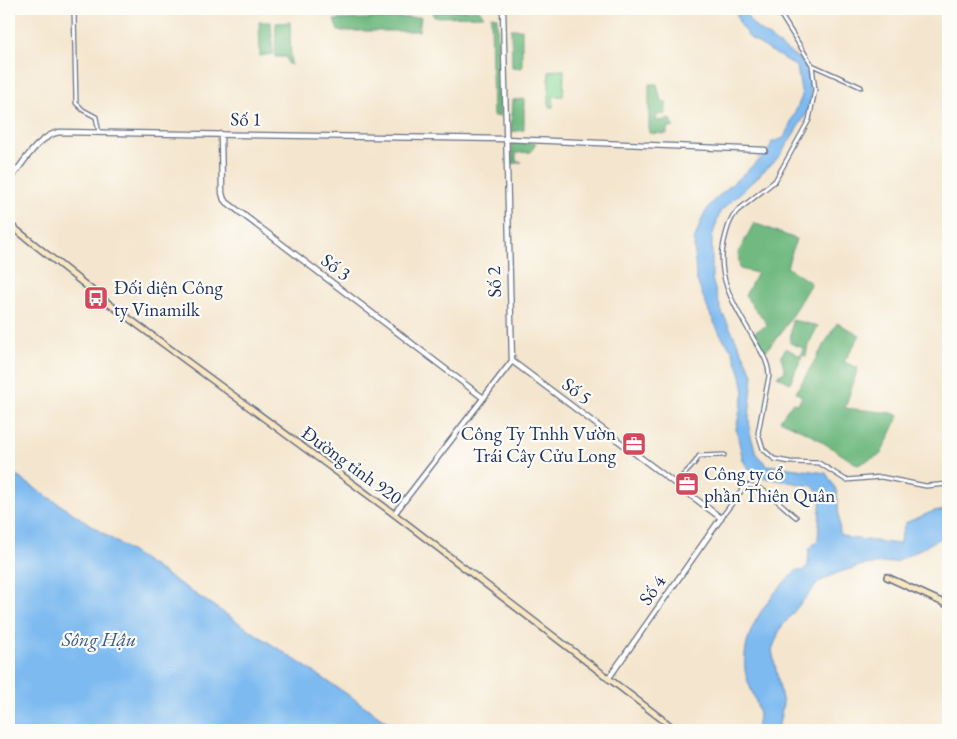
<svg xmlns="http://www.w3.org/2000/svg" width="957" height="739" viewBox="0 0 957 739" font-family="'EB Garamond',serif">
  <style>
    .green { fill: #8bd997; stroke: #53847a }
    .forest { fill: #70b980; stroke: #46746f }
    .water { fill: #7dbaf0; stroke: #4c74a7 }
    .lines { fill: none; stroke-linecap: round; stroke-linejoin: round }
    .minor-casing { stroke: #676f85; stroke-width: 5.5 }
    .tertiary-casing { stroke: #676f85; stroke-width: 7 }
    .secondary-casing { stroke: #676f85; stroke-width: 8 }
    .minor { stroke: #fff; stroke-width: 3 }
    .tertiary { stroke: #fff; stroke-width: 4.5 }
    .secondary { stroke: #f9e7c3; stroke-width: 5 }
    .labels { text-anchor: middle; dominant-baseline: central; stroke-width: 4.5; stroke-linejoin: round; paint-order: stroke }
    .street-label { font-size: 19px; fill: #1b2f5e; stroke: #fdfcf7 }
    .poi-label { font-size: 19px; fill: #1b2f5e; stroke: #fdfcf7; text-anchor: start }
    .water-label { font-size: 20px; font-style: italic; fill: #38598a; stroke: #fdfcf7 }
  </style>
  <rect width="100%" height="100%" fill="#fdfcf7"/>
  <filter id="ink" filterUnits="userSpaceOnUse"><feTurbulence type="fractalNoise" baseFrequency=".02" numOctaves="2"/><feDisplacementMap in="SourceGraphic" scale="10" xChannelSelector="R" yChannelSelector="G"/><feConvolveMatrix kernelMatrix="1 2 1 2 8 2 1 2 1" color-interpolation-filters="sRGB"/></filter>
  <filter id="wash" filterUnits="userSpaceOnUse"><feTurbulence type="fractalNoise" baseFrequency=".0096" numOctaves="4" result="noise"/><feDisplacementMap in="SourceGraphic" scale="20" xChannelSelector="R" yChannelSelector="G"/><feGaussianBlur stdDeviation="1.12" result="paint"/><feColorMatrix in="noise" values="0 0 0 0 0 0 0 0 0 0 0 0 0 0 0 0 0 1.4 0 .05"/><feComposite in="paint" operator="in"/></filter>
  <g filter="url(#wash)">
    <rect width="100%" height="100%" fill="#f4e6ce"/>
    <path class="green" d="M564 70 563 96H553V107H549V71Z"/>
    <path class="forest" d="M479 10 484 16 434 17 433 13 440 11Z
      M491 16 497 17 500 116H493Z
      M421 17 419 31H338L334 20Z
      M259 22H271L273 54 260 56Z
      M290 22 291 65 288 64 286 57H275L276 23Z
      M511 29H522V68L512 67Z
      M649 84H657L661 101 666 102V114L657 115 656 121 671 119 674 127 667 128V134L649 133Z
      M524 99V130L511 132 513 100Z
      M512 143H536L531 152 516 153V161L522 162 512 164Z
      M754 223 796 239 787 267 811 283 783 330 764 353 753 333 768 325 745 296 757 273 740 269 738 253Z
      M792 320 818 326 808 345 806 356 801 355 803 348 790 343Z
      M837 323 860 335 844 362 858 368 845 408 892 413 899 416 881 454 858 465 810 434 780 420 792 403 798 404 802 397 796 392Z
      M786 348 802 357 790 383 777 376 785 372 781 356Z"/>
    <path class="water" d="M735 9H746L748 18 754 26 803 62 810 83 811 98 808 111 779 157 720 212 712 237V279L721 310 753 374 749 418 750 433 757 455 767 465 826 473 837 491 840 534 849 538 899 544 905 523 934 511 948 510V538L943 537 896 562 863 565 837 573 819 582 800 604 780 629 772 650 783 704 778 730H756C757 725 759 720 759 715 758 700 747 685 745 670 741 630 770 595 797 570L802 571 808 565 809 549 818 540 821 494 812 486 766 478 756 474 748 469 743 460 736 429 744 392 741 375 732 350 721 336 709 312 696 278 694 241 703 216 713 201 768 152 772 142 784 138 802 96 797 67 750 38 740 25Z
      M9 471 353 698 399 730H9Z"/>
  </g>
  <g filter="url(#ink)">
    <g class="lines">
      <defs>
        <path id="minor" d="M74 9 76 103 83 110 96 117 99 133
          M777 9 812 65 861 87
          M812 65 815 90 809 120 775 181 737 211C729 220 727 230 724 242 715 280 738 311 755 341 762 353 769 363 769 376L758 433 763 449 774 459 790 462 819 463 846 480 881 477 926 486 948 484
          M676 484C683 473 694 467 699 456L724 455
          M721 518 745 486C761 482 783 507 796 517"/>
        <path id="tertiary" d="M221 134 222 193 224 200 482 397
          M9 181C22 165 38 135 60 132L505 139 765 150
          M512 361 721 518 608 679
          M394 514 512 361 503 9"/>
        <path id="secondary" d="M9 224 108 303 394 514 676 730
          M887 577 948 605"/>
      </defs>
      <use href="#minor" class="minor-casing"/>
      <use href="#tertiary" class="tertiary-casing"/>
      <use href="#secondary" class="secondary-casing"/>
      <use href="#minor" class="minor"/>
      <use href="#tertiary" class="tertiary"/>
      <use href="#secondary" class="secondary"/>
    </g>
  </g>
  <defs>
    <symbol id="bus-square" viewBox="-11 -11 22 22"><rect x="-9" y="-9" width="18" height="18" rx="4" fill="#d1495b" stroke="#fdfcf7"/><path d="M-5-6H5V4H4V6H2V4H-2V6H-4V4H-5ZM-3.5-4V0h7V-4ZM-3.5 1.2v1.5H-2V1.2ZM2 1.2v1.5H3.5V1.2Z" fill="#fff"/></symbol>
    <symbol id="office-square" viewBox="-11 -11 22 22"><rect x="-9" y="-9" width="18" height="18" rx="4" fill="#d1495b" stroke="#fdfcf7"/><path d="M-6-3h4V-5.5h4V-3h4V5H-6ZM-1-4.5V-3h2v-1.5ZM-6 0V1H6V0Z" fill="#fff"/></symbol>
  </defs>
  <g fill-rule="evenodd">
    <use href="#bus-square" x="82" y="284" width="28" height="28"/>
    <use href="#office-square" x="620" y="430" width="28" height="28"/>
    <use href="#office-square" x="673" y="470" width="28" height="28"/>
  </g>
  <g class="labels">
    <g class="street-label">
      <text transform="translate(246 119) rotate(1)">Số 1</text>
      <text transform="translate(336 267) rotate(37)">Số 3</text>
      <text transform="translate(494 282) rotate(-92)">Số 2</text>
      <text transform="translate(577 391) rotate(37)">Số 5</text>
      <text transform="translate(352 465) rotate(36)">Đường tỉnh 920</text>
      <text transform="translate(652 590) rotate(-55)">Số 4</text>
    </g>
    <g class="poi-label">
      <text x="114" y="287">Đối diện Công<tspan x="114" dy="22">ty Vinamilk</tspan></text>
      <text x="616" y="433" text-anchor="end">Công Ty Tnhh Vườn<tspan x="616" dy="22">Trái Cây Cửu Long</tspan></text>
      <text x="704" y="473">Công ty cổ<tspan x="704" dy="22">phần Thiên Quân</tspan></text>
    </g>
    <g class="water-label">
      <text x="99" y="639">Sông Hậu</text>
    </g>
  </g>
  <rect width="957" height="739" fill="none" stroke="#fdfcf7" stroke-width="30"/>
</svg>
